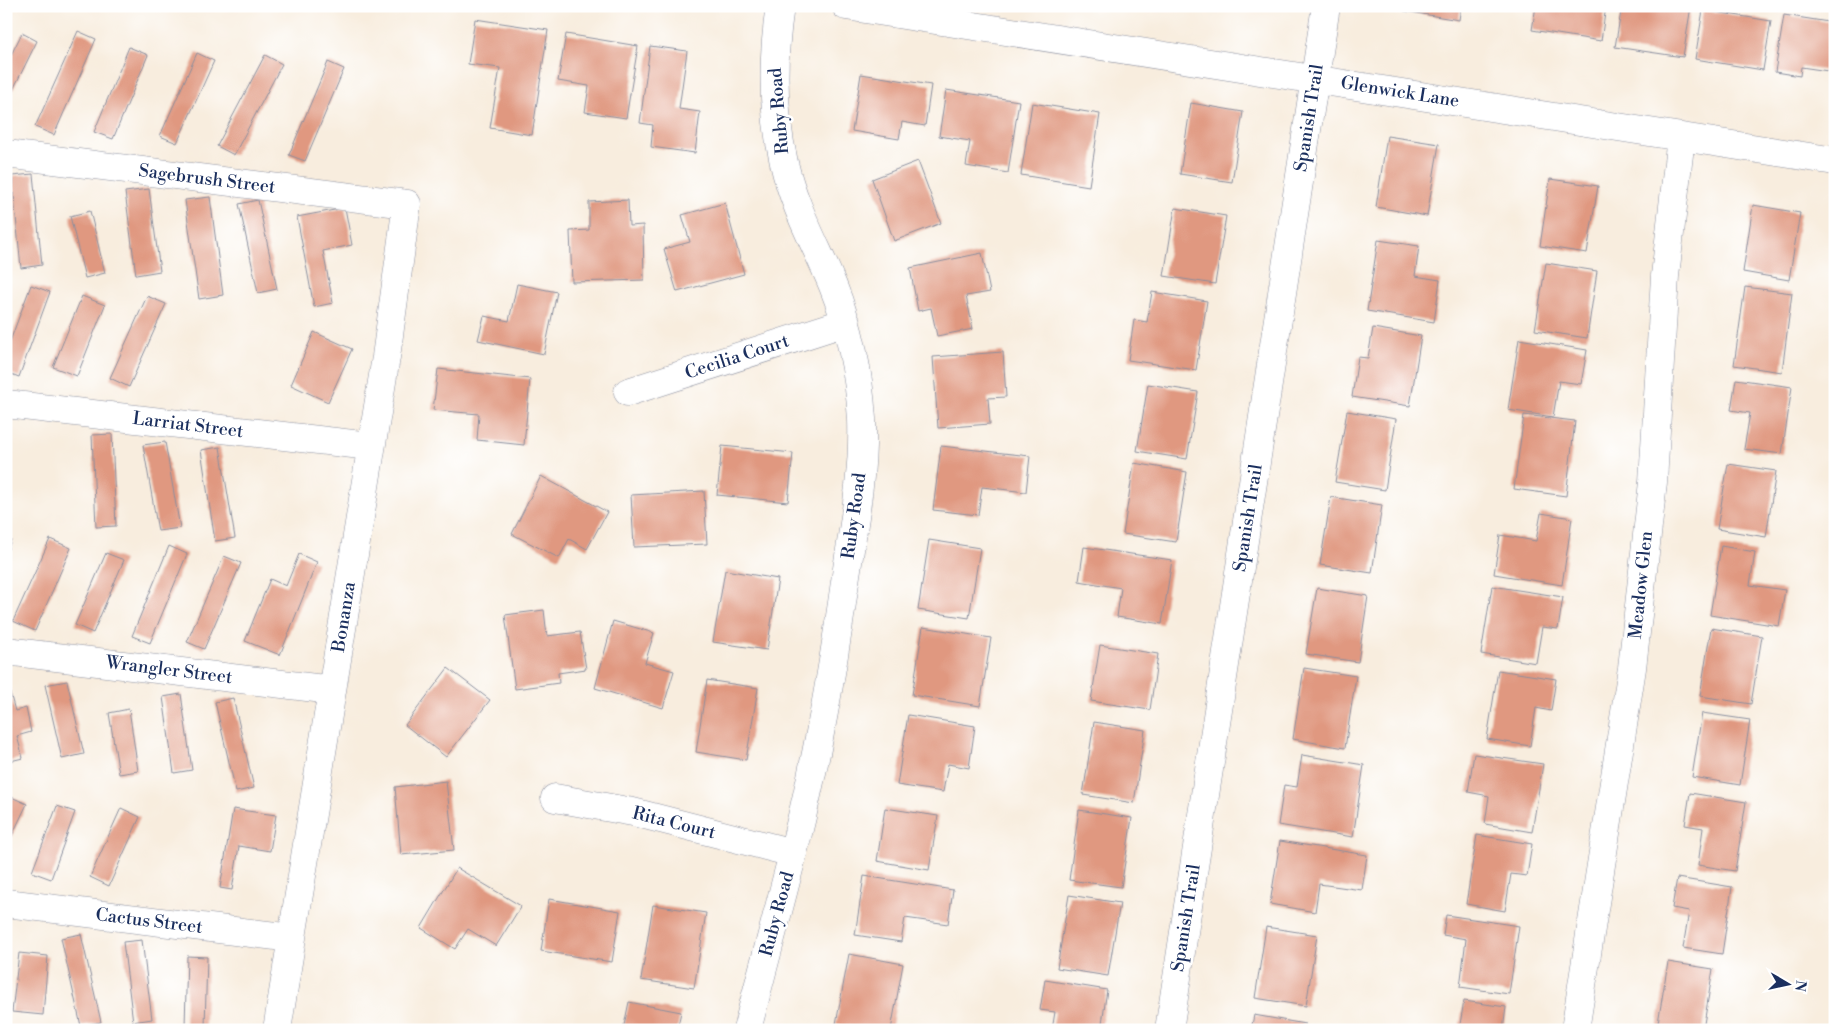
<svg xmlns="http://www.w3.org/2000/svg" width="1841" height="1036" viewBox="0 0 1841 1036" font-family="'Libre Bodoni',serif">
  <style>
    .building { fill: #e09880 }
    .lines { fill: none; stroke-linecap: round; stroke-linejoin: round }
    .street-casing { stroke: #8a8e9e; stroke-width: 29 }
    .street { stroke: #fff; stroke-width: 28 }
    .labels { text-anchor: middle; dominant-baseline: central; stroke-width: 5; stroke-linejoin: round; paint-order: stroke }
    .street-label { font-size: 18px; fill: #1b2f5e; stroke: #fff }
  </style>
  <rect width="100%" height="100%" fill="#fff"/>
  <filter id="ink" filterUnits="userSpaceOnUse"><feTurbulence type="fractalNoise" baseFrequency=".02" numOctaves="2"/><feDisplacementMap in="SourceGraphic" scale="10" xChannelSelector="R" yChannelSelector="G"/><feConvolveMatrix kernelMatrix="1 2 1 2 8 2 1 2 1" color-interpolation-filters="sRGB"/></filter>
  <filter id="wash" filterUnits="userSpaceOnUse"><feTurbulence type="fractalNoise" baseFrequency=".0096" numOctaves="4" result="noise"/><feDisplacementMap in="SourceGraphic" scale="20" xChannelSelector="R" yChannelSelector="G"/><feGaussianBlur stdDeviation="1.12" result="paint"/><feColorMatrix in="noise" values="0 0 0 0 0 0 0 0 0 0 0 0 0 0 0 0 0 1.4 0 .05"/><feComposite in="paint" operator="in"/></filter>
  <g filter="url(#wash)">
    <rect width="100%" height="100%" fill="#f8edde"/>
    <g id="blocks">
      <path class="building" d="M1405 6H1461L1459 20 1404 11Z
        M1536 6H1606L1601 41 1532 30Z
        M1622 6H1691L1683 57 1615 47Z
        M1703 10 1771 21 1763 70 1695 59Z
        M1784 15 1835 23V72L1801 67 1800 76 1775 72Z
        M475 19 548 30 532 135 490 128 500 68 468 64Z
        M78 31 96 39 54 135 35 127Z
        M22 33 37 41 6 104V65Z
        M566 34 638 46 626 118 585 112 589 86 558 81Z
        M650 46 687 51 679 109 700 112 695 153 651 147 653 125 640 123Z
        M129 47 148 55 113 139 94 132Z
        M197 53 214 61 177 143 160 136Z
        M265 55 282 64 234 155 217 146Z
        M328 62 344 69 305 161 289 155Z
        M861 74 931 85 925 126 902 122 899 139 852 131Z
        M946 90 1019 101 1008 173 966 166 970 141 939 136Z
        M1032 103 1100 114 1089 186 1021 175Z
        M1191 103 1243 112 1232 182 1180 174Z
        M1387 136 1439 144 1427 216 1376 207Z
        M918 161 941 223 894 241 872 179Z
        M33 174 42 265 21 268 12 176Z
        M1550 179 1598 186 1587 253 1540 246Z
        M149 189 160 271 136 275 125 192Z
        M210 197 223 295 199 299 185 200Z
        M258 200 277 289 258 293 239 204Z
        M628 200 629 226 643 225 644 280 572 282 570 231 589 230V202Z
        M725 203 744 274 677 292 664 249 690 242 682 215Z
        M1753 205 1800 213 1789 280 1743 272Z
        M345 208 352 245 323 251 333 303 314 307 297 217Z
        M1175 208 1226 216 1215 284 1164 276Z
        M90 211 105 273 85 278 70 216Z
        M1378 240 1419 246 1415 276 1440 280 1434 322 1367 311Z
        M982 253 990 292 966 296 973 329 937 336 931 308 918 311 910 268Z
        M1546 263 1597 271 1587 338 1535 330Z
        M517 284 557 292 544 354 478 340 484 316 509 321Z
        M31 285 50 292 19 377 6 372V352Z
        M1745 287 1792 293 1782 372 1734 365Z
        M1152 292 1207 301 1196 370 1128 360 1134 320 1147 322Z
        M82 296 105 305 77 376 53 367Z
        M147 296 166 304 129 387 110 378Z
        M1373 328 1421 336 1410 406 1352 397 1358 357 1368 358Z
        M314 332 352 349 328 402 291 385Z
        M1519 339 1587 350 1581 384 1559 381 1553 417 1508 410Z
        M1003 352 1006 397 988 398 990 424 938 428 933 357Z
        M438 369 530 379 524 445 477 440 479 414 433 410Z
        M1736 379 1792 387 1782 454 1744 449 1750 413 1731 410Z
        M1148 384 1198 392 1187 459 1137 451Z
        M1347 411 1396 419 1385 490 1335 482Z
        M1524 415 1575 421 1566 496 1514 489Z
        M112 434 116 526 96 527 92 435Z
        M165 442 180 528 158 531 143 445Z
        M722 446 793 453 788 502 717 495Z
        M941 446 1030 456 1026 492 982 487 978 515 933 510Z
        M220 447 235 538 215 541 201 450Z
        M1134 463 1187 472 1176 542 1123 534Z
        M1728 464 1776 471 1766 537 1717 529Z
        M541 476 607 512 587 549 569 539 559 558 512 534Z
        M6 487 10 508H6Z
        M704 491 707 544 634 547 631 495Z
        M1331 497 1382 505 1372 573 1320 565Z
        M1541 513 1572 518 1562 585 1494 574 1500 535 1536 541Z
        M6 539 11 540 7 552H6Z
        M50 539 71 548 35 631 13 621Z
        M929 540 980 548 969 618 918 610Z
        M169 546 187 554 150 643 132 636Z
        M1721 546 1755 552 1750 585 1785 590 1779 626 1710 615Z
        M1084 547 1172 560 1162 624 1117 617 1121 588 1079 581Z
        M106 553 124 560 93 633 75 625Z
        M299 554 317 562 280 655 245 641 270 579 286 586Z
        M224 556 241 563 204 649 187 642Z
        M725 570 778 579 767 650 713 642Z
        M1492 586 1563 597 1558 629 1542 627 1536 663 1481 654Z
        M1317 588 1368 596 1358 662 1306 654Z
        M544 610 547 636 580 632 586 669 558 673 559 683 515 689 505 615Z
        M613 621 654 633 645 663 674 671 663 708 595 688Z
        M923 627 991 638 980 706 912 695Z
        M1711 628 1762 636 1751 704 1700 696Z
        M1100 645 1158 654 1150 710 1091 701Z
        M448 668 490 700 446 757 405 725Z
        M1304 668 1356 676 1345 748 1293 739Z
        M1498 670 1556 679 1551 711 1536 708 1530 746 1487 739Z
        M6 678 15 711 26 708 31 732 17 736 23 758 6 762Z
        M707 680 758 688 746 760 696 752Z
        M67 681 84 754 62 759 45 685Z
        M181 694 192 770 174 773 163 697Z
        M233 698 254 788 236 792 215 702Z
        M129 709 138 771 119 774 109 713Z
        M1702 713 1750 720 1740 785 1692 777Z
        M908 715 975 726 969 768 948 764 943 792 897 785Z
        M1094 722 1145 730 1134 803 1083 795Z
        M1474 754 1543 764 1532 832 1485 824 1489 796 1468 792Z
        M1302 755 1364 765 1353 837 1278 825 1284 785 1297 787Z
        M446 781 454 850 401 855 395 787Z
        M1690 793 1746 802 1735 871 1698 865 1703 828 1685 825Z
        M7 795 27 804 6 848V796Z
        M57 806 75 812 51 879 32 872Z
        M121 808 140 817 109 886 90 877Z
        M885 808 938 816 929 870 877 861Z
        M233 809 276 815 270 851 239 846 232 890 220 888Z
        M1079 810 1132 818 1121 887 1069 880Z
        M1477 835 1532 844 1527 876 1511 874 1505 911 1466 904Z
        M1280 841 1367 855 1362 890 1319 884 1315 912 1270 904Z
        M457 868 521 906 496 946 468 929 455 949 421 928Z
        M864 876 953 890 948 924 905 918 901 942 855 935Z
        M1677 878 1732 887 1722 954 1683 948 1689 911 1672 908Z
        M1069 895 1120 903 1108 976 1057 968Z
        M549 899 620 911 612 962 541 951Z
        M653 905 706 913 694 988 641 980Z
        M1446 915 1519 926 1509 994 1460 987 1466 939 1443 935Z
        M1266 927 1317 935 1306 1006 1255 998Z
        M81 934 101 1022 81 1026 61 938Z
        M142 940 152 1019 133 1022 123 942Z
        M19 953 48 956 43 1015 12 1012Z
        M849 954 903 964 891 1030H867L836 1024Z
        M187 956 207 957 205 1027 185 1026Z
        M1668 962 1713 969 1703 1030 1657 1029Z
        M1045 980 1107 990 1101 1030H1052L1055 1012 1040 1010Z
        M1464 1001 1506 1007 1503 1030H1459Z
        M629 1002 681 1012 677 1030H623Z
        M1254 1015 1305 1024 1304 1030H1251Z"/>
    </g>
  </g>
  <g filter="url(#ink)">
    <use href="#blocks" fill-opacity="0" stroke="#8a8e9e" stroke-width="1"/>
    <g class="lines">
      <defs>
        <path id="street" d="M846 6 1835 161
          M6 154 407 204 386 357 277 1030
          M628 392 846 322
          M6 404 370 446
          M6 651 332 690
          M555 798 633 812 793 853
          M6 903 292 938
          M747 1030C772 931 801 833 820 733 830 683 838 632 845 582 853 528 864 474 862 419 859 374 850 328 833 286 816 245 794 207 784 163 772 111 772 59 780 6
          M1169 1030 1326 6
          M1575 1030 1632 668 1653 482 1665 276 1681 137"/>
      </defs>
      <use href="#street" class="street-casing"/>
      <use href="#street" class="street"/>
    </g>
  </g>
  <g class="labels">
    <g class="street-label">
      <text transform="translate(1400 92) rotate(9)">Glenwick Lane</text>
      <text transform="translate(779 111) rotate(-95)">Ruby Road</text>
      <text transform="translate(1309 118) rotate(-81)">Spanish Trail</text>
      <text transform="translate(207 179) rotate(7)">Sagebrush Street</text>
      <text transform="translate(737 357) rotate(-18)">Cecilia Court</text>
      <text transform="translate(188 425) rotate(7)">Larriat Street</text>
      <text transform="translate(854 516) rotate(-82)">Ruby Road</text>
      <text transform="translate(1248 518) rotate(-81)">Spanish Trail</text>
      <text transform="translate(1641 585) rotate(-84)">Meadow Glen</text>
      <text transform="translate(344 617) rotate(-81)">Bonanza</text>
      <text transform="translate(169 670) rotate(7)">Wrangler Street</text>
      <text transform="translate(674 823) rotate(14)">Rita Court</text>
      <text transform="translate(777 914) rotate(-75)">Ruby Road</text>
      <text transform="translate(1186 918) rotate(-81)">Spanish Trail</text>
      <text transform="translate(149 921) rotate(7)">Cactus Street</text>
    </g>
  </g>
  <rect width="1841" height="1036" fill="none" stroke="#fff" stroke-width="25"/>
  <g transform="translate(1788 984) rotate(99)" stroke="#ffffff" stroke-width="4" paint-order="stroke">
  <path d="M0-4L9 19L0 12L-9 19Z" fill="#1b2f5e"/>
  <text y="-8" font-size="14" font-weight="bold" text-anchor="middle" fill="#1b2f5e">N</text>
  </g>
</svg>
